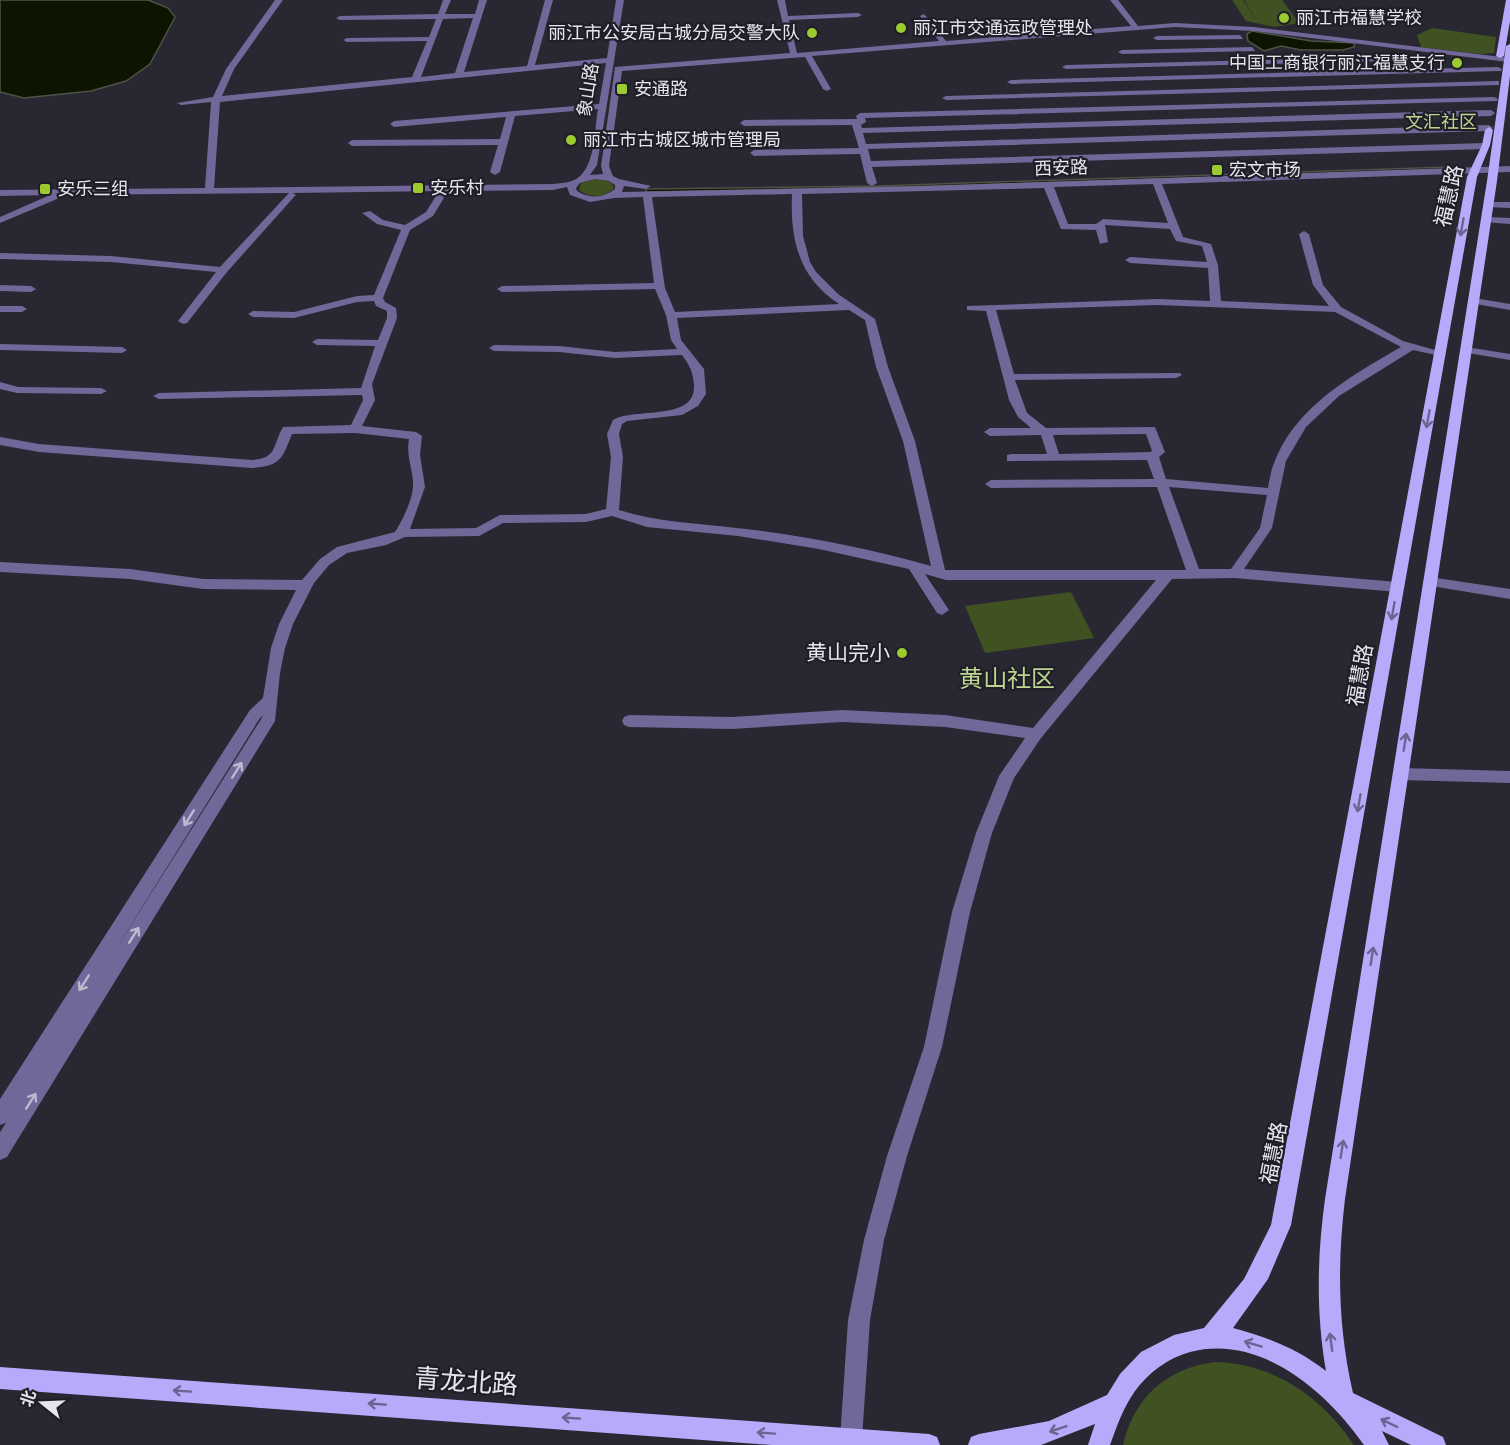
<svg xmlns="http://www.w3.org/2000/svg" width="1510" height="1445" viewBox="0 0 1510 1445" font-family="'Fira Sans','Noto Sans SC',sans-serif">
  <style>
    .green { fill: #405122 }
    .water { fill: #0d1400; stroke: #4e5347; stroke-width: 1.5 }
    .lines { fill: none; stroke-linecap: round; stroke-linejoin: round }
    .minor { fill: #716798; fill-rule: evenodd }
    .major { fill: #b9a9fa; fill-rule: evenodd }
    .oneway { stroke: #6c6491 }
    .oneway2 { stroke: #bdb9cf }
    .poi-dot { fill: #9cca31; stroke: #1f1e28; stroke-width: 2 }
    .labels { text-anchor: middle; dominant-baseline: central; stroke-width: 4.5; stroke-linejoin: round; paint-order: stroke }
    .far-poi-label { font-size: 18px; fill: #e6e5ec; stroke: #1f1e28; text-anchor: start }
    .far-street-label { font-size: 18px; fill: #e6e5ec; stroke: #1f1e28 }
    .far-neighbourhood-label { font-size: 18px; fill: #bbd68e; stroke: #1f1e28 }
    .street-label { font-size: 21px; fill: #e6e5ec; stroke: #1f1e28 }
    .poi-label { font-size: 21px; fill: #e6e5ec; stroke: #1f1e28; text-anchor: end }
    .quarter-label { font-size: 24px; fill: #bbd68e; stroke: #1f1e28 }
    .near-street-label { font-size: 26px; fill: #e6e5ec; stroke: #1f1e28 }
  </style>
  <rect width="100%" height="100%" fill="#292732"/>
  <path class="green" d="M1232 0H1243L1257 21 1244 0H1282L1299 23 1275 27 1246 21Z
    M1432 28 1496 37 1494 53 1480 54 1421 47 1417 35Z
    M596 179 611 182 614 188C605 198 589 198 579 190L581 183Z
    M1071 592 1094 638 985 653 965 606Z
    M1215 1362C1273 1363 1322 1397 1354 1445H1123C1134 1397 1167 1368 1215 1362Z"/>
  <path class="water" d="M0 0H148L168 8 175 17 150 64 126 81 91 91 24 98 0 92Z
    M1252 31 1311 41 1354 43V47L1343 50H1301L1281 46 1264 51 1248 41 1247 34Z
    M1448 167 1447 170 902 187 646 192V189L879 186Z"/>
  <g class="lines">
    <path class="minor" d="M275 0H283L234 69 222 96 412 77 427 41 347 42 343 40 347 38 429 37 436 19 340 20 336 18 340 16 438 14 443 0H451L445 14H475L479 0H487L464 72 527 66 545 0H553L535 65 607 58 616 0H624L597 165 590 175 603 174 601 166 615 67 790 53 777 0H785L788 16 858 13 862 15 858 17 789 20 797 53 939 41 920 16 924 14 946 41 1131 26 1110 0H1118L1138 26 1175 23 1254 27 1510 58 1508 62 1254 31 1175 27 812 56 831 89 827 91 823 89 805 57 622 71 609 166 613 176 619 179 651 186 646 189 624 186 622 192 926 186 1510 166V172L1162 184 1183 237 1211 244 1218 265 1221 301 1329 306 1313 285 1299 234 1304 231 1309 234 1323 285 1341 307 1403 341 1446 353 1440 356 1413 350 1339 396 1306 427 1286 461 1272 528 1244 569 1398 582 1405 587 1398 592 1235 578 1172 579 1041 738 1014 778 992 833 970 912 942 1047 907 1156 884 1240 870 1320 862 1439 860 1445H842L840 1439 848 1320 864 1240 887 1156 924 1047 952 912 976 833 999 776 1025 738 945 727 842 722 732 729 629 727 624 725 622 721 624 717 629 715 732 717 842 710 945 715 1033 728 1156 580H946L925 574 949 610 942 615 937 613 909 569 819 549 738 536 647 527 612 516 586 522 503 523 479 536 405 537 386 545 347 553 329 565 314 583 293 624 285 648 280 673 275 721 7 1157 0 1160V1132L6 1123 0 1125V1099L250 710 263 698 271 648 279 624 296 590 203 589 130 579 0 572V562L130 569 203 579 302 580 320 559 337 547 395 532C403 519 414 498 413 482 412 466 406 455 409 439L355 433 292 434C282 459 281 466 252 468L39 452 0 445V437L39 444 252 460C278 458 272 446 283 427L351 425 363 400 362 395 159 399 153 396 159 393 361 388 375 346 317 345 312 342 317 339 378 340 387 318V311L376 306 374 301 357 302 294 318 253 317 248 314 253 311 294 312 357 296 374 295 401 230 377 224 362 213 370 211 383 220 405 225 426 212 439 191 293 193 296 195 294 197 227 272 187 323 183 324 178 321 216 272 111 262 0 259V253L111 256 220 267 289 193 57 195V199L0 223V217L50 195 0 196V190L205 188 211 102 181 105 177 103 213 97 226 69ZM473 18 455 73 421 77 443 19ZM606 63 599 104 394 121 390 124 394 127 506 117 500 139 352 140 348 143 352 146 498 145 490 172 495 175 500 172 515 116 598 109C594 130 596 172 572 181 566 183 559 183 553 184L214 188 220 102ZM595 179 609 181 615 185V189C603 198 590 199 577 191L576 188 580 183ZM1153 184 1168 223 1103 219 1096 224H1068L1054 187ZM567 187 570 195 590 202 614 198 643 197 654 283 502 286 497 289 502 292 655 289 666 315 671 340 677 349 615 352 559 346 494 345 489 348 494 351 559 352 615 358 682 355C690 366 693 372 694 385 696 422 635 407 613 420L607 434 611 457 606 509 586 514 500 515 476 528 410 529 425 487 420 455 422 436 416 432 362 426 375 400 372 384 397 318 396 308 385 302 383 298 410 230 433 216 448 191 553 190ZM1044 188 1061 229 1096 230 1100 244 1108 242 1105 225 1170 229 1176 241 1202 246 1207 262 1130 257 1125 260 1130 263 1208 268 1210 301 1158 299 967 306V310L986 311 1009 400 1018 417 1031 428H990L984 432 990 436 1041 435 1047 454H1011L1007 455V461L1147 460 1154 479 991 480 985 484 991 488 1157 487 1186 570H945L915 441 888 367 875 319 838 294 816 272 810 262 803 236 802 194ZM792 194C790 240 799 278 839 304L675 312 665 288 652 197ZM1158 305 1335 312 1401 347C1345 379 1278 417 1268 488L1166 479 1159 457 1165 452 1155 427 1046 428 1027 413 1015 380 1176 378 1182 375 1180 373 1014 374 996 310ZM849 310 865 320 876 367 903 441 931 566C867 548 802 535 736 528 696 523 657 522 619 510L623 457 619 434 622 424 627 421 682 415 698 406 706 394 704 369 681 340 677 318ZM1146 434 1152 451 1150 452 1059 454 1053 435ZM1169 487 1267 495 1260 528 1231 569H1199ZM263 716 111 957 260 718Z
      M1240 35 1243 39 1157 40 1153 38 1157 36Z
      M1252 47 1255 51 1122 54 1118 52 1122 50Z
      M1423 56H1426V60L1066 69 1062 67 1066 65Z
      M1498 67 1502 69 1501 71 1011 84 1007 82 1011 80Z
      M1496 81H1499V85L946 100 942 98 946 96Z
      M1494 97 1498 99 1497 101 865 118 866 122 861 125 862 128 1491 110 1495 113 1491 116 863 133 866 144 1489 125 1493 128 1489 131 868 149 871 161 1486 143 1490 146 1486 149 872 167 877 183 872 186 867 183 860 154 754 156 750 153 754 150 859 148 852 125 744 126 740 123 744 120 857 119 856 116 860 113Z
      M1489 202H1510V208L1486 207 1484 205Z
      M1486 217 1510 218V224L1483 222V218Z
      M0 285 31 286 36 289 31 292 0 291Z
      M1474 298 1510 304V310L1470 303V299Z
      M0 306H22L27 309 22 312H0Z
      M0 344 122 347 127 350 122 353 0 350Z
      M1466 347 1510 354V360L1462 352V348Z
      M0 382 18 387 101 388 107 391 101 394 17 393 0 389Z
      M1430 577 1510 589V599L1425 585 1423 582 1425 579Z
      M1401 768 1510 771V783L1401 780 1396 778 1393 774 1396 770Z"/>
    <path class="major" d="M1506 0H1510V21L1504 56 1500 58 1496 56Z
      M1510 44V76L1497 181 1345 1199C1337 1265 1338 1328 1353 1393L1443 1437 1446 1445H1411L1382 1431 1389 1445H1364C1326 1391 1261 1334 1190 1352 1168 1358 1148 1373 1135 1391 1123 1408 1117 1426 1110 1445H1088L1095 1424 1041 1445H968L971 1437 979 1434 1049 1421 1107 1395 1120 1374 1141 1352 1174 1335 1204 1328 1244 1279 1271 1225 1467 177 1482 145 1485 130 1489 127 1493 130 1490 145 1477 177 1291 1225 1268 1279 1233 1328C1267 1337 1298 1349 1326 1371 1316 1313 1317 1257 1325 1199L1487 181 1506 46Z
      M0 1367 929 1434 937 1437 940 1445H772L0 1389Z"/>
  </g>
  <defs><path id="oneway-shaft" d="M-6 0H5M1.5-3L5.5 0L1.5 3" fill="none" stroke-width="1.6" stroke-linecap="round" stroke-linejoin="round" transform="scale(1.5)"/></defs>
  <g class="oneway">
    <use href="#oneway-shaft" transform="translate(1462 227) rotate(100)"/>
    <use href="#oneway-shaft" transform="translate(1428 419) rotate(100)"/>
    <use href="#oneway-shaft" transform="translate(1393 611) rotate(100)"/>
    <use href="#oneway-shaft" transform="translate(1405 742) rotate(-81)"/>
    <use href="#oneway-shaft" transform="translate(1359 803) rotate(100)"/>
    <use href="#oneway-shaft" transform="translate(1372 956) rotate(-81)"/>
    <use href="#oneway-shaft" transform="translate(1342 1149) rotate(-81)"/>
    <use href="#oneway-shaft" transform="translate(1331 1342) rotate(-98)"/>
    <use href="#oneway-shaft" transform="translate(1253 1344) rotate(-163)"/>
    <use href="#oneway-shaft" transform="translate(182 1391) rotate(-176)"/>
    <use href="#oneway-shaft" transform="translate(377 1404) rotate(-176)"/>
    <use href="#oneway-shaft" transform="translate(571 1418) rotate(-176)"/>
    <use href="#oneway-shaft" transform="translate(1389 1423) rotate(-154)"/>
    <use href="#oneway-shaft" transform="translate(1058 1429) rotate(161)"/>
    <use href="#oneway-shaft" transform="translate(766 1433) rotate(-176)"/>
  </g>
  <g class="oneway2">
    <use href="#oneway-shaft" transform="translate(237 770) rotate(-58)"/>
    <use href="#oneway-shaft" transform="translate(189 818) rotate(122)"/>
    <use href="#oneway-shaft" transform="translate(134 935) rotate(-58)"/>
    <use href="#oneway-shaft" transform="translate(84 983) rotate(122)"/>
    <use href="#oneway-shaft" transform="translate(31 1101) rotate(-58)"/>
  </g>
  <g class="poi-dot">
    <circle cx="1284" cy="18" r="6"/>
    <circle cx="901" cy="28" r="6"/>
    <circle cx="812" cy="33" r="6"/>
    <circle cx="1457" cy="63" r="6"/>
    <rect x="616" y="83" width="12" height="12" rx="3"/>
    <circle cx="571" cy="140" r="6"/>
    <rect x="1211" y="164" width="12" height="12" rx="3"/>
    <rect x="412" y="182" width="12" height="12" rx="3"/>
    <rect x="39" y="183" width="12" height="12" rx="3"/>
    <circle cx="902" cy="653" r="6"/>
  </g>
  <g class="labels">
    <g class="far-poi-label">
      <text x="1296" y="18">丽江市福慧学校</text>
      <text x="913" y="28">丽江市交通运政管理处</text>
      <text x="800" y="33" text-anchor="end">丽江市公安局古城分局交警大队</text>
      <text x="1445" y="63" text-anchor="end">中国工商银行丽江福慧支行</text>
      <text x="634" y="89">安通路</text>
      <text x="583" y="140">丽江市古城区城市管理局</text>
      <text x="1229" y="170">宏文市场</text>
      <text x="430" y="188">安乐村</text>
      <text x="57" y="189">安乐三组</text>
    </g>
    <g class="far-street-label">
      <text transform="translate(588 90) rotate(-81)">象山路</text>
      <text transform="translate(1061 168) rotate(-2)">西安路</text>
    </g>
    <g class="far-neighbourhood-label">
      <text x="1441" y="122">文汇社区</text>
    </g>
    <g class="street-label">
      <text transform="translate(1449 196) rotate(-77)">福慧路</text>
      <text transform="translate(1360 675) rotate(-80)">福慧路</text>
      <text transform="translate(1274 1153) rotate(-79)">福慧路</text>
    </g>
    <g class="poi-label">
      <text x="890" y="653">黄山完小</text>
    </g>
    <g class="quarter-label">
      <text x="1007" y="679">黄山社区</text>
    </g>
    <g class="near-street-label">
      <text transform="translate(466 1382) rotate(4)">青龙北路</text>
    </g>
  </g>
  <g transform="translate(42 1403) rotate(288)" stroke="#1f1e28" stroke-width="4.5" paint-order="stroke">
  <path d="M0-4.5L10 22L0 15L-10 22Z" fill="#e6e5ec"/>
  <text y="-9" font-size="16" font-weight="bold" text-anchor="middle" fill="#e6e5ec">北</text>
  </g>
</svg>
